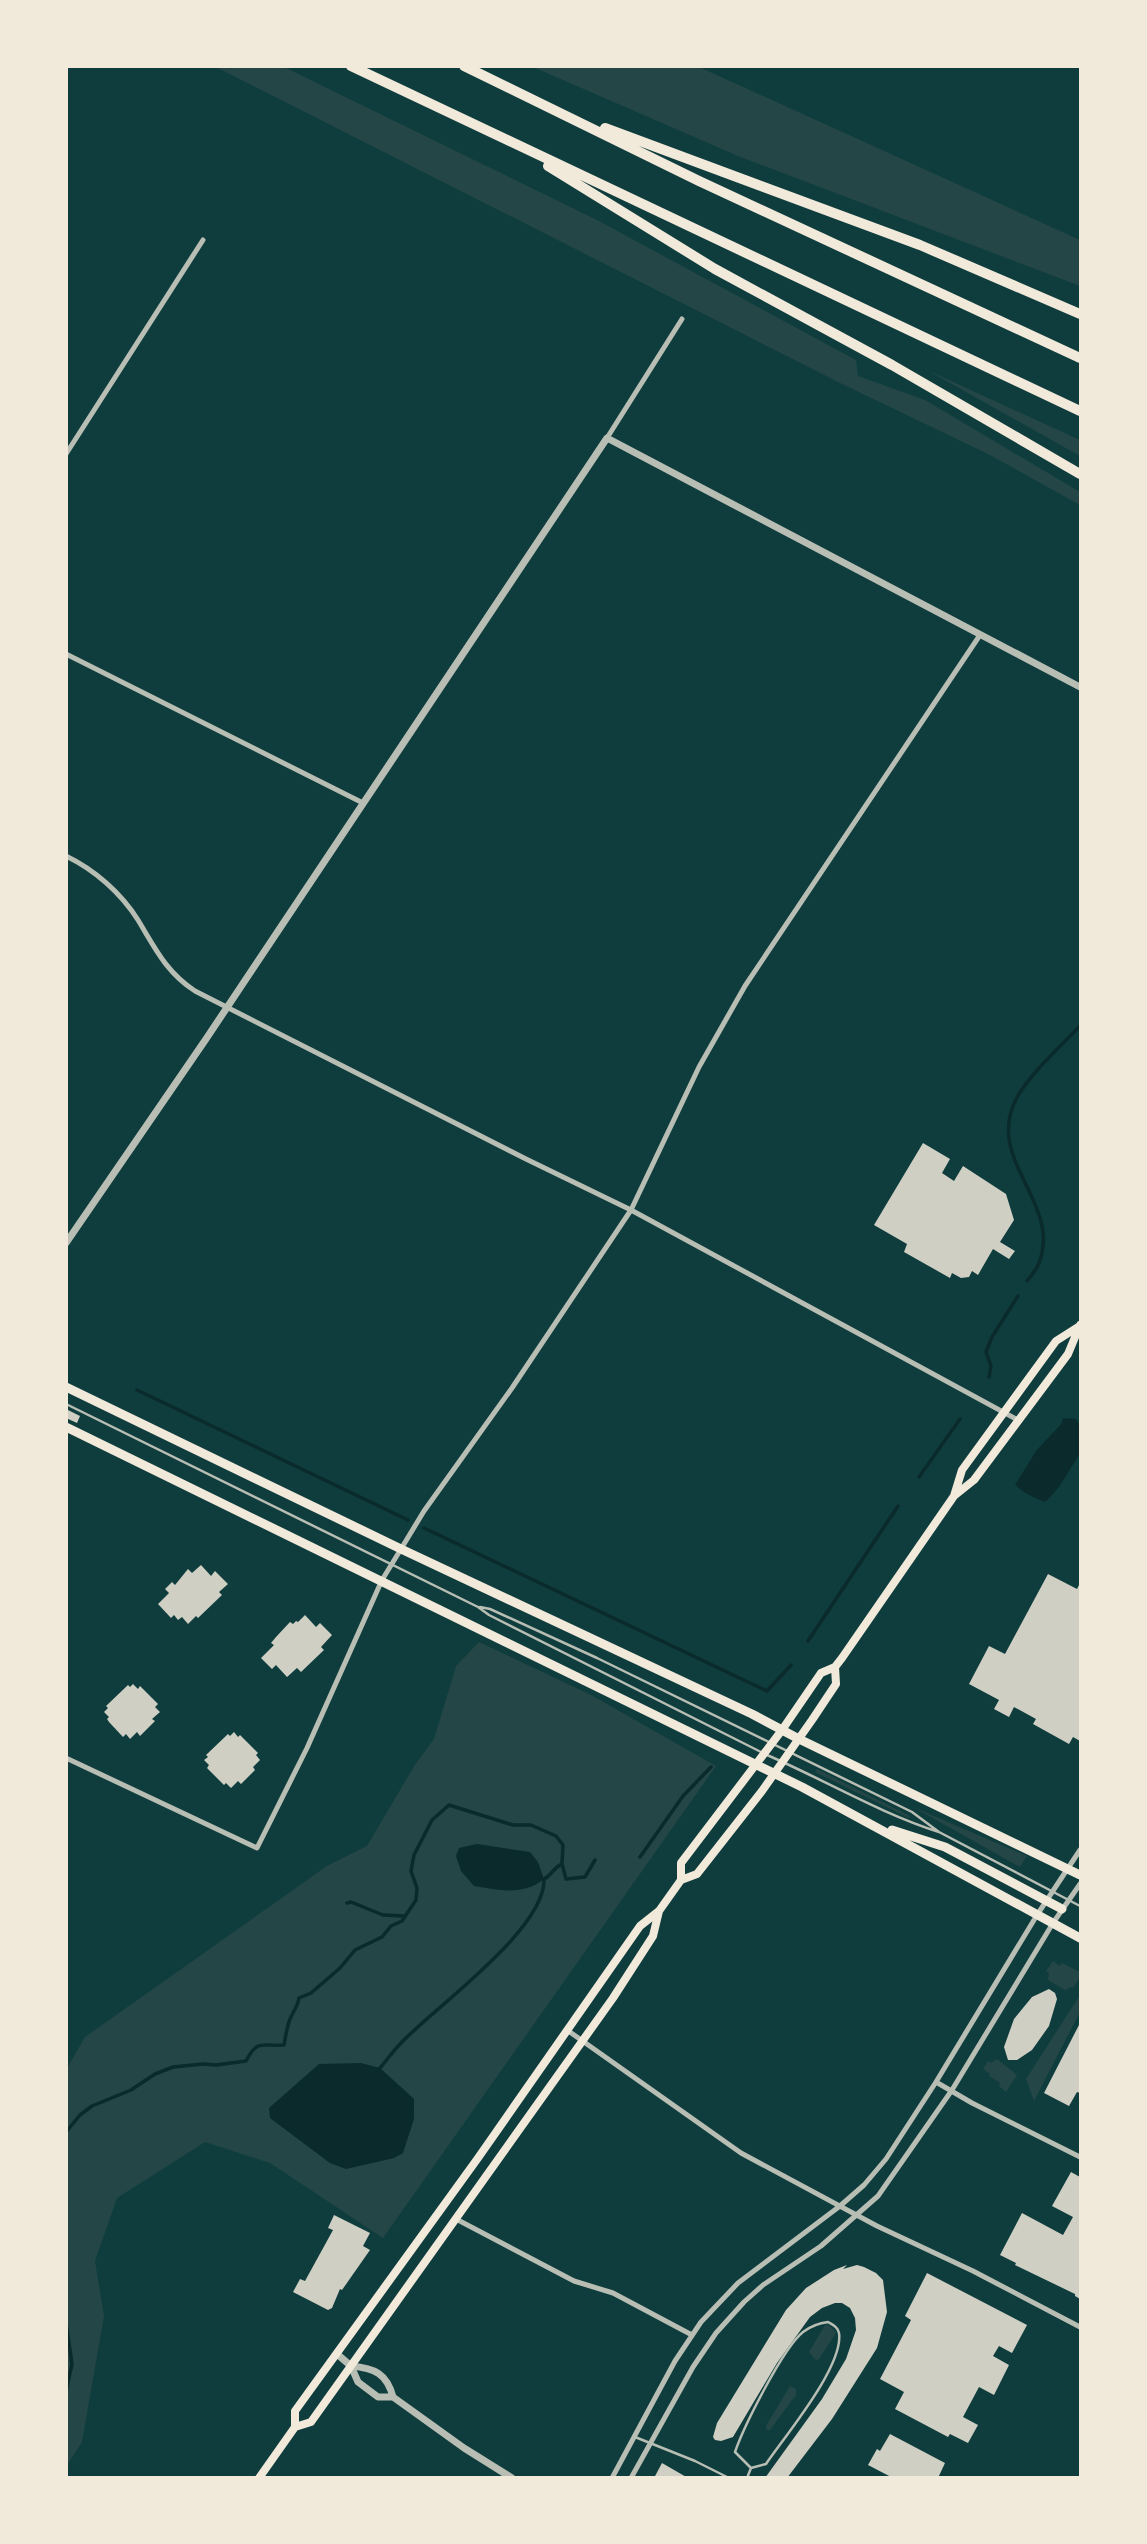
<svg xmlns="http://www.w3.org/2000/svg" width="1147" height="2544" viewBox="0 0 1147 2544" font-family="'DM Sans',sans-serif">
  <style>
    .green { fill: #244646 }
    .water { fill: #0a2a2b }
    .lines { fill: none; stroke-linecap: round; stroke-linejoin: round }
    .stream { stroke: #0a2a2b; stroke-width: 3.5 }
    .building { fill: #cfcfc3 }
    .service { stroke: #b8beb3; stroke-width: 2.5 }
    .minor { stroke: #b8beb3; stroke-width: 5 }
    .tertiary { stroke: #b8beb3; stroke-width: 7 }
    .secondary { stroke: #f1e9da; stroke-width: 8 }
    .primary { stroke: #f1e9da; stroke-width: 9 }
    .motorway { stroke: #f1e9da; stroke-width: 10 }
  </style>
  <rect width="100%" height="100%" fill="#0f3d3e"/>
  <path class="green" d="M216 67H284L597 220 856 360 858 376 925 400 1080 492V505L990 455 840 383Z
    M533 67H699L1080 240V286L738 156Z
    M927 370 1080 440V456Z
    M479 1642 591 1695 716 1766 383 2238 270 2163 205 2142 117 2198 95 2261 104 2316 82 2442 67 2465 66 2070 85 2037 327 1866 367 1846 416 1763 434 1739 456 1666Z
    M817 1769 910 1816 909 1818 815 1772Z
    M913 1807 1027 1856 1020 1867Z
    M1053 1961 1060 1966 1062 1963 1080 1972V1977L1073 1988 1071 1987 1065 1990 1048 1980 1049 1973 1046 1971Z
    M1080 1995V2012L1034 2101 1026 2079Z
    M997 2059 1017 2075 1006 2092 999 2086 1000 2083 989 2076 990 2074 983 2069 988 2061 991 2063Z
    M828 2324 836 2333 819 2359 816 2360 809 2352 825 2325Z
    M790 2386 796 2389V2395L770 2430H767L766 2426Z"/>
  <path class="water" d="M1063 1418 1076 1419 1080 1425V1454C1067 1472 1063 1486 1045 1502 1034 1498 1024 1493 1015 1485L1036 1451 1062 1423Z
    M477 1844 530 1852 538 1862 544 1879C523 1896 499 1890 474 1886L461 1871 456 1856 459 1848Z
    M361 2063 380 2068 414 2099V2119L403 2153 394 2158 346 2169 330 2163 270 2118 269 2108 319 2064Z"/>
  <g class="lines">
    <path class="stream" d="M1027 1281C1031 1276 1037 1269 1039 1263 1063 1201 980 1158 1019 1094 1035 1069 1060 1047 1080 1026
      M989 1377 991 1366 986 1352 992 1337 1018 1296
      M137 1390 408 1520
      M919 1477 960 1419
      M424 1528 767 1691 791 1665
      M808 1641 898 1506
      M640 1857 683 1796 711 1767
      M347 1903 351 1902 383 1915 404 1916
      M380 2068C387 2060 393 2051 401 2043 435 2007 546 1929 544 1879 552 1875 554 1867 562 1864
      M66 2132 80 2115 92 2106 131 2090 155 2074 173 2067 203 2064 216 2065 246 2061C258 2038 262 2047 284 2045 286 2035 287 2023 292 2015 295 2008 298 2006 299 1998L311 1993 340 1968 355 1950 382 1937 391 1926 402 1921 416 1900 417 1888 411 1871 414 1855 432 1820 449 1805 513 1825H531L556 1836 563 1845 562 1864 566 1879 585 1877 595 1860
      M66 2323 72 2364 66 2392"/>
  </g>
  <path class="building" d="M923 1143 950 1159 942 1173 954 1181 963 1166 1006 1194 1014 1220 1000 1242 1015 1251 1009 1259 993 1249 978 1275 972 1271 969 1277 961 1278 952 1273 950 1278 904 1252 907 1244 874 1225Z
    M66 1409 80 1416 77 1423 66 1418Z
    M201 1565 211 1576 215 1571 228 1584 219 1592 222 1595 198 1618 196 1616 188 1624 182 1617 178 1620 174 1615 171 1618 158 1604 169 1593 165 1589 172 1582 175 1585 188 1569 192 1573Z
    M1048 1574 1077 1589 1080 1583V1741L1073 1737 1069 1744 1033 1724 1036 1719 1014 1707 1009 1717 994 1709 999 1700 969 1684 989 1646 1005 1654Z
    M305 1615 316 1627 320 1623 332 1635 321 1647 324 1650 301 1672 297 1668 287 1677 276 1665 272 1669 261 1658 274 1645 271 1643 276 1637 290 1622 293 1624 296 1621 298 1622Z
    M133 1684 138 1689 140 1686 158 1704 155 1707 160 1712 152 1719 155 1721 140 1736 137 1732 130 1739 126 1734 123 1737 109 1722 107 1719 109 1717 104 1712 108 1708 106 1706 128 1685 130 1687Z
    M234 1732 238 1737 240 1735 258 1753 256 1755 260 1760 253 1767 255 1770 241 1784 238 1781 231 1788 226 1783 224 1785 207 1768 209 1765 204 1760 208 1757 206 1755 228 1734 230 1736Z
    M1049 1989 1055 1993 1057 1999 1049 2026 1032 2050 1017 2060H1008L1004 2047 1014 2019 1032 1997Z
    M1080 2023V2093L1077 2092 1069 2106 1044 2093Z
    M1071 2172 1080 2177V2299L1075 2296V2294L1015 2265 1016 2263 1000 2255 1022 2213 1063 2235 1073 2217 1052 2206Z
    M334 2215 370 2233 363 2246 370 2250 342 2290 340 2289 332 2308 328 2310 293 2292 300 2279 305 2281 333 2230 328 2228Z
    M847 2265 843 2269 857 2265 864 2267 876 2273 883 2280 887 2312 877 2348 832 2419 787 2478H765L822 2399 846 2359 856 2330 855 2318 850 2308 842 2303H835L822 2308 810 2317 777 2363 733 2437 721 2441 715 2440 713 2437 717 2423 786 2310 806 2288 834 2270Z
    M927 2273 1027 2325 1012 2353 999 2346 993 2356 1009 2365 994 2395 979 2387 963 2417 978 2425 968 2443 950 2434 948 2437 895 2409 904 2392 880 2379 911 2320 905 2316Z
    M890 2434 945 2463 938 2478H893L868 2465 877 2449 880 2451Z
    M662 2463 688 2478H654Z"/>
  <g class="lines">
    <path class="service" d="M66 1404 478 1607 489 1615 761 1752
      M480 1607 490 1609 597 1658 912 1812 939 1832 1080 1906
      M767 1755C825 1780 879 1813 939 1832
      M828 2322C833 2325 838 2327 839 2333 844 2366 785 2436 766 2464L751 2468 735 2452C744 2426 783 2348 803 2332 811 2326 819 2323 828 2322Z
      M635 2437 695 2461 729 2478
      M747 2478 751 2468"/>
    <path class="minor" d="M607 438 682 319
      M66 454 203 240
      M66 654 363 803
      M66 856C95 870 121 893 138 920 155 948 166 972 195 991L526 1159 631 1210 1018 1420
      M66 1758 257 1848 307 1748 382 1580 401 1549 424 1511 512 1388 631 1210 699 1067 745 986 980 635
      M567 2030 741 2153 877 2226 973 2271 1080 2327
      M936 2082 972 2103 1080 2157
      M456 2219 574 2281 613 2293 692 2335
      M612 2478 675 2361 701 2322 738 2283 840 2206 864 2185 886 2159 936 2082 1037 1915 1080 1850
      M631 2478 693 2367 716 2333 744 2302 763 2285 821 2246 878 2196 952 2090 1053 1923 1080 1884"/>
    <path class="tertiary" d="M66 1243 206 1039 607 438 1080 687
      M337 2354 351 2366 358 2382 378 2397H393L464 2448 512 2478
      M351 2366C375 2368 387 2374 393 2397"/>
    <path class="secondary" d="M954 1496 962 1470 1056 1341 1078 1327
      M681 1880V1863L782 1730 821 1673 835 1667 842 1658 954 1496 974 1480 1068 1354 1080 1325
      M295 2427 311 2422 613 1998 653 1936 659 1911
      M259 2478 295 2427V2411L478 2158 640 1926 659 1911 681 1880 697 1874 762 1791 812 1720 836 1684 835 1667"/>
    <path class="primary" d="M66 1387 401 1549 752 1714 799 1739 1080 1875
      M66 1427 802 1787 1080 1938
      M892 1830 945 1847 1062 1909"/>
    <path class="motorway" d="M351 66 1080 411
      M464 66 699 181 1080 358
      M605 128 920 245 1080 314
      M548 166 715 269 892 365 1080 474"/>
  </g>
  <rect width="1147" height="2544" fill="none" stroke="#f1e9da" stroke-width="136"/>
</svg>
